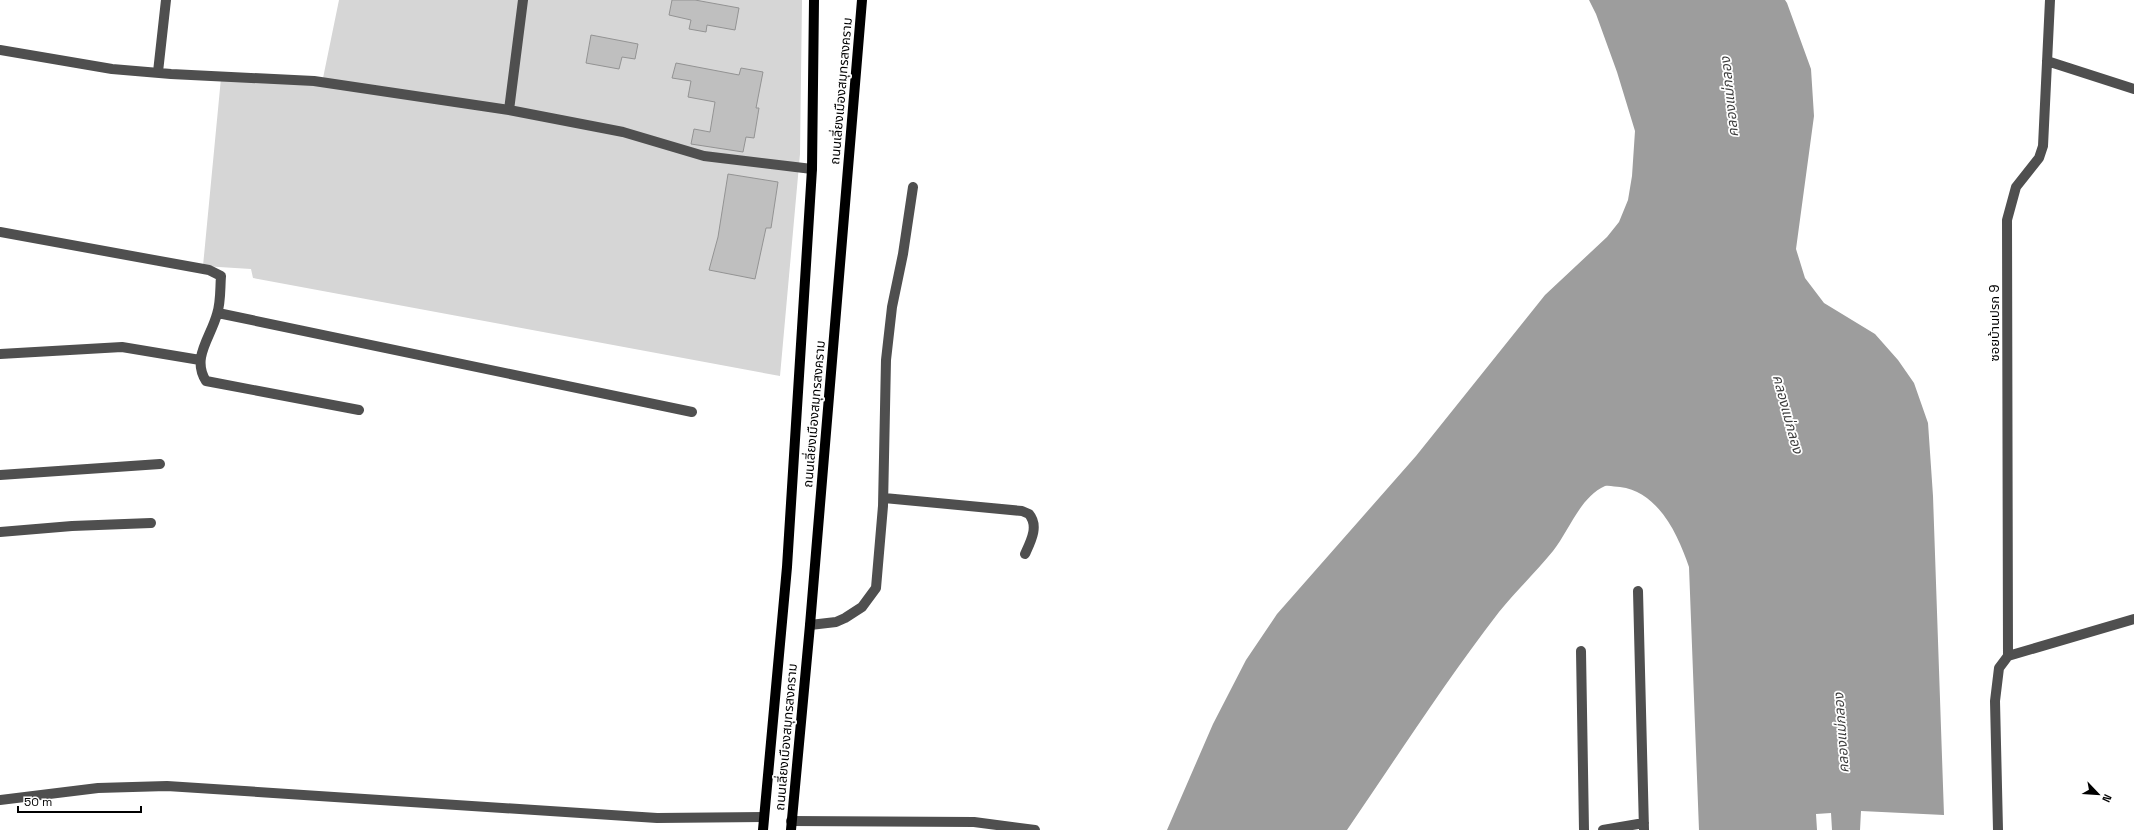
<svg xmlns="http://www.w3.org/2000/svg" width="2134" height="830" viewBox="0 0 2134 830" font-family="'Space Grotesk','Noto Sans Thai',sans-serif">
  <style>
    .green { fill: #d6d6d6 }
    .water { fill: #9d9d9d }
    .building { fill: #bfbfbf; stroke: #939393 }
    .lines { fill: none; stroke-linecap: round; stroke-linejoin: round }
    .minor { stroke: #4f4f4f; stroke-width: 10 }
    .major { stroke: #000; stroke-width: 10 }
    .labels { text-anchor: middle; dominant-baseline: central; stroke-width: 3.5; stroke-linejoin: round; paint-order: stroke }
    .street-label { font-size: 13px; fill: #000; stroke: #fff }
    .water-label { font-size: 14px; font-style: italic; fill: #3e3e3e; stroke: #fff }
  </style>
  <rect width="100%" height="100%" fill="#fff"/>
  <path class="green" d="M339 0H802L800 154 780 376 253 278 251 269 203 266 221 78 322 83Z"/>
  <path class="water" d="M1589 0H1785L1787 3 1811 69 1814 116 1796 249 1805 278 1824 303 1875 334 1898 360 1914 383 1928 423 1933 496 1944 815 1861 811 1860 830H1832L1831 813 1816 814 1817 830H1699L1689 567C1678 535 1659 492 1620 487 1616 487 1609 485 1605 486 1580 497 1569 531 1553 551 1536 572 1516 591 1499 612 1445 682 1397 757 1347 830H1167L1213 724 1246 660 1277 614 1416 456 1545 295 1607 237 1619 222 1628 200 1632 176 1635 131 1617 72 1596 14Z"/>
  <path class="building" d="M672 0H695L739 8 735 30 707 25 706 32 689 29 691 20 669 15Z
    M591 35 638 44 635 59 622 57 619 69 586 63Z
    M676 63 739 75 741 68 763 72 756 108H759L754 138 746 137 743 152 691 144 694 129 710 132 715 102 688 97 691 81 672 78Z
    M728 174 778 182 771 228H766L755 279 709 270 718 237Z"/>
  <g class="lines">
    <path class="minor" d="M0 50 112 69 171 74 314 81 509 110 623 132 704 156 812 169
      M2047 61 2134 89
      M158 72 166 0
      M509 110 523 0
      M0 232 209 270 221 276C220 288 221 302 217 314 211 337 191 358 206 381L359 410
      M218 313 692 412
      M0 354 122 347 200 360
      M0 475 160 464
      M884 498 1022 511 1029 514C1039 526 1031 541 1025 554
      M0 532 72 526 151 523
      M1638 591 1644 830
      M810 625 836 622 845 618 862 607 876 588 883 506 886 360 892 307 903 254 913 187
      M1581 651 1584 830
      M2008 656 2007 220 2016 187 2039 158 2043 146 2050 0
      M0 800 98 788 167 786 657 818 764 817
      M791 821 974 822 1035 830
      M1603 830 1644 823
      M1998 830 1995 701 1999 668 2008 656 2134 619"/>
    <path class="major" d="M763 830 787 567 812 169 814 0
      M791 830 810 625 862 0"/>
  </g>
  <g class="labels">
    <g class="street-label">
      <text transform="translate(841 91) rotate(-85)">ถนนเลี่ยงเมืองสมุทรสงคราม</text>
      <text transform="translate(1994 323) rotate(-90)">ซอยบ้านปรก 9</text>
      <text transform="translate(814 414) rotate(-85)">ถนนเลี่ยงเมืองสมุทรสงคราม</text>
      <text transform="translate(786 737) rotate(-85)">ถนนเลี่ยงเมืองสมุทรสงคราม</text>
    </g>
    <g class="water-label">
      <text transform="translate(1729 97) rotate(-96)">คลองแม่กลอง</text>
      <text transform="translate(1788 414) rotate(75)">คลองแม่กลอง</text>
      <text transform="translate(1841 733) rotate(-94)">คลองแม่กลอง</text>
    </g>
  </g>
  <g transform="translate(2098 794) rotate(115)" stroke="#ffffff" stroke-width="3" paint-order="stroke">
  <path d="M0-3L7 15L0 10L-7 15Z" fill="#000000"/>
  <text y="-6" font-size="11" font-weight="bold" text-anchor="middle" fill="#000000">N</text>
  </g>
  <path d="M18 806v6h123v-6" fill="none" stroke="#000000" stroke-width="2"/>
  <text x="24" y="806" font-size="12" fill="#000000" stroke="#ffffff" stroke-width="3" paint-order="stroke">50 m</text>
</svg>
